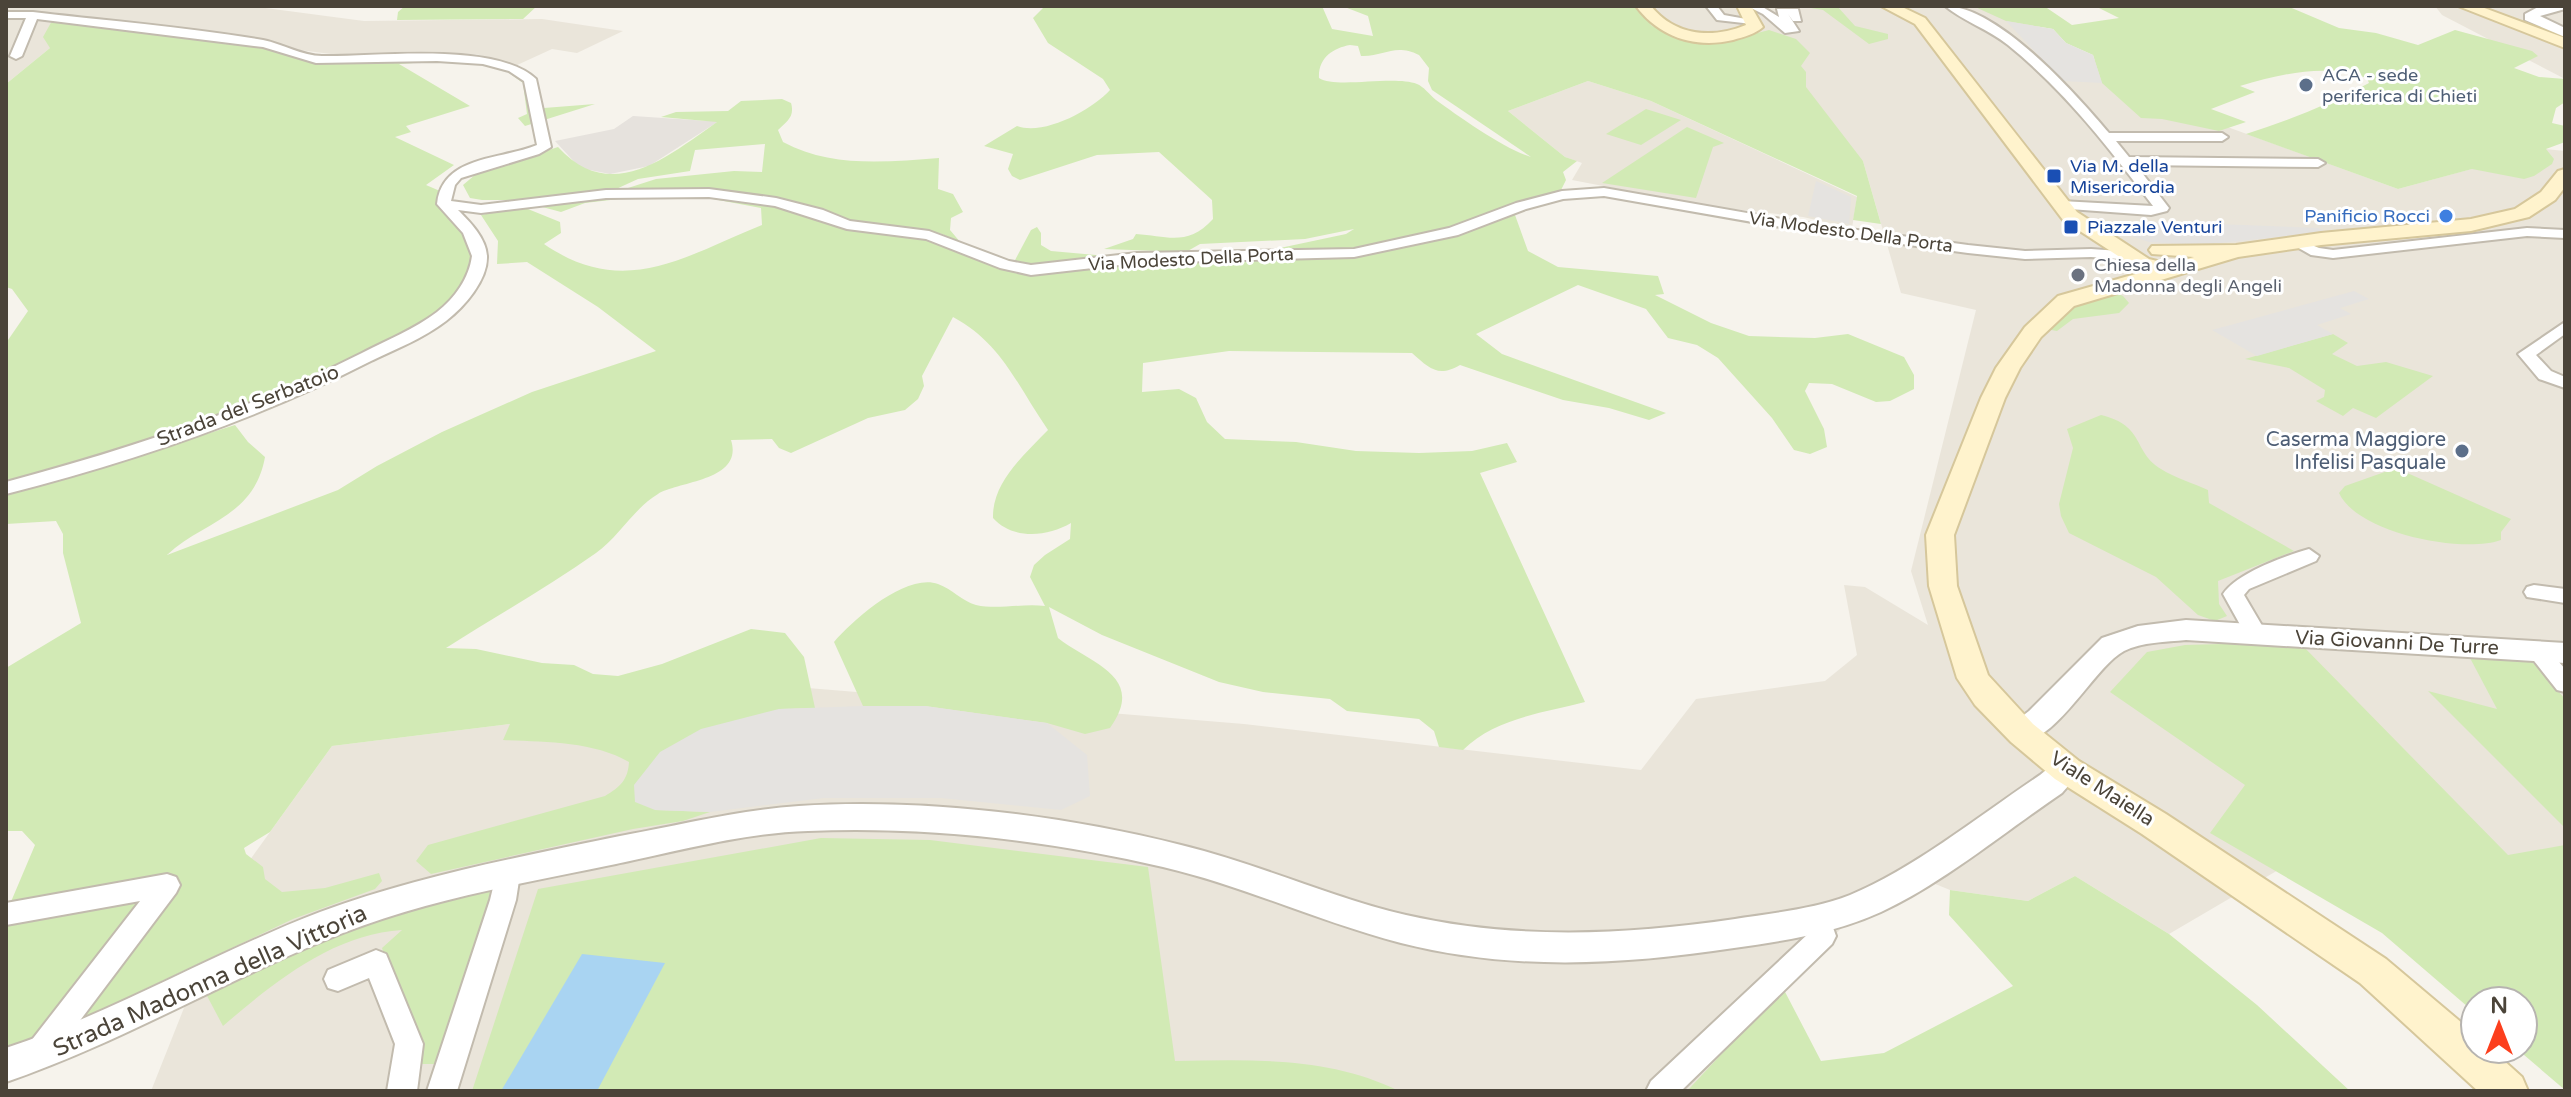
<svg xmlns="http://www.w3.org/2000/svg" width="2571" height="1097" viewBox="0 0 2571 1097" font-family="'Varela Round',sans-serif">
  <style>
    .residential { fill: #eae5da }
    .industrial { fill: #e6e2dd }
    .green { fill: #d2eab5; fill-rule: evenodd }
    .parking { fill: #e5e3e0 }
    .water { fill: #a9d4f2 }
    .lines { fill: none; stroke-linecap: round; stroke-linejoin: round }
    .minor-casing { stroke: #c2bbae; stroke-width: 4 }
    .tertiary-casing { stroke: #c2bbae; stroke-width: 4 }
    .secondary-casing { stroke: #d6c79b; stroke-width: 4 }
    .minor { fill: #fff; fill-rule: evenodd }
    .tertiary { fill: #fff; fill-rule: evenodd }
    .secondary { fill: #fff3cd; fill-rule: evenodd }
    .service-dot { fill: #5c6f8a; stroke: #fff; stroke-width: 3 }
    .transit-dot { fill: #1a4fb4; stroke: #fff; stroke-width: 3 }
    .shop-dot { fill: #3f7fe0; stroke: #fff; stroke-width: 3 }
    .worship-dot { fill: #6b7280; stroke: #fff; stroke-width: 3 }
    .labels { text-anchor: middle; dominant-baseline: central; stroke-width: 6; stroke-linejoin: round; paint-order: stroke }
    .far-service-label { font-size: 18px; fill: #4e5e75; stroke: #fff; text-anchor: start }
    .far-transit-label { font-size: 18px; fill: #164399; stroke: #fff; text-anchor: start }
    .far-shop-label { font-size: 18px; fill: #366cbe; stroke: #fff; text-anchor: end }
    .far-street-label { font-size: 18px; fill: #4b4439; stroke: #fff }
    .far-worship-label { font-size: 18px; fill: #5b616d; stroke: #fff; text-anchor: start }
    .street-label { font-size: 20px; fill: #4b4439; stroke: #fff }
    .service-label { font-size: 20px; fill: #4e5e75; stroke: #fff; text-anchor: end }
    .near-street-label { font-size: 24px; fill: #4b4439; stroke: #fff }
  </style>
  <rect width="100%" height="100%" fill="#f6f3ec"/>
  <path class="residential" d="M6 6H250L364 21 542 19 623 31 577 53 552 49 515 66 476 54 347 56 53 19 50 48 6 84Z
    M1624 6H2003L2178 109 2398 189 2545 149 2565 151V942L2415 790 2169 934 2075 876 2028 901 1950 890 1923 879 1851 918 1687 1091H151L234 882 332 746 511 724 759 684 1244 724 1641 770 1696 699 1825 681 1857 655 1844 585 1865 587 1928 625 1911 571 1976 310 1901 293 1863 161 1642 36Z
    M2435 6H2565V79L2442 15Z
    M1588 81 1651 101 1857 197 1852 228 1803 217 1707 206 1572 180 1582 163 1565 157 1508 111Z"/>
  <path class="industrial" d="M633 116 708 121H719L649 166 610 174 580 168 555 141 614 129Z"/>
  <path class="green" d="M405 6H537L523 19 397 20 398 12Z
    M1038 6H1322L1332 29 1373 36 1368 16 1342 6H1636L1652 26 1673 34 1704 42H1723L1769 30 1796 39 1810 53 1801 66 1806 72V87L1863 161 1881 224 1853 220 1857 196 1651 101 1588 81 1508 111 1565 157 1577 161 1563 172 1566 180 1561 190 1429 235 1381 245 1331 250 1280 248 1346 234 1354 229 1305 239 1200 244 1186 252 1104 249 1133 239 1136 234C1167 236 1188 247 1213 219L1212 200 1159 152 1097 155 1020 180 1012 176 1008 169 1013 154 984 146 1017 126C1044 136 1092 110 1110 90L1103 79 1048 43 1033 18 1043 8ZM1350 45 1358 46 1361 56C1384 57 1394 43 1419 55L1429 68 1428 81 1432 90 1531 157C1506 150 1458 116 1436 100 1430 95 1423 86 1417 84 1393 75 1336 89 1319 78 1318 58 1333 48 1350 45Z
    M1799 6H1837L1855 26 1888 34V39L1869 44 1823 10Z
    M1973 6H2044L2072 25 2119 18 2095 6H2287L2339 28 2376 33 2418 45 2455 30 2532 51 2538 56 2514 68 2539 77 2565 79V102L2556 108 2552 123 2565 126V142L2546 149 2554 159 2552 164 2534 176 2524 179 2472 169 2398 189 2246 134C2288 121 2330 104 2369 83L2367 78C2325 63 2281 74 2240 86L2255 92 2211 109 2246 122 2219 131 2162 119 2141 118 2102 83 2093 55 2066 43 2053 29 2006 21Z
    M53 19 266 46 296 57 443 61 399 64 470 106 406 126 411 132 395 137 454 165 426 185 440 191V199L469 240 475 258 465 281 444 309 366 354 199 426 6 484V343L28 311 12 289 6 287V84L50 48 43 37Z
    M505 70 527 82 532 112 544 108 595 104 525 126 518 118 527 114 523 83Z
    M782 99 791 103C795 117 787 121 778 130L783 142C831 168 886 162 939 158L938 189 953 194 963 212 951 218 950 230 961 243 942 234 921 229 916 232 1023 270 1125 262 1367 255 1365 253 1521 211 1515 215 1528 251 1558 267 1658 276 1664 294 1655 295 1711 323 1749 336 1815 338 1848 334 1904 357 1914 375V389L1890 401 1876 402 1832 384 1809 383 1805 391 1824 429 1827 447 1810 454 1794 450 1772 418 1718 358 1697 345 1668 338 1646 309 1578 285 1476 334 1502 354 1666 413 1649 420 1609 408 1563 400 1460 365C1438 378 1429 368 1412 353L1229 351 1143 363 1142 392 1179 389 1196 398 1207 422 1225 439 1296 442 1356 451 1419 453 1472 451 1507 443 1517 462 1480 473 1585 702C1543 713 1495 718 1463 750L1439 747 1434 731 1419 719 1347 711 1330 699 1263 692 1219 682 1102 635 1049 607 1058 638C1091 664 1147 676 1110 728L1085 734 1047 723 925 706H863L834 642C854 619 906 573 938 584 952 589 962 601 976 605 998 610 1023 603 1045 606L1030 577 1034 565 1045 555 1070 539 1071 523C1047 537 1013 540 993 518 992 482 1024 455 1048 430 1018 387 1002 343 953 317L922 376 924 386 918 399 905 410 868 418 791 453 779 448 772 439 731 440C744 481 679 481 658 494 634 508 619 537 596 553 548 587 496 616 446 648L476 649 542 663 574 665 593 674 618 676 662 664 751 629 785 633 804 657 815 708 779 709 655 810 710 812 683 821 633 829 431 874 416 861 428 845 605 796C620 787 628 780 629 762 593 741 544 742 503 740L510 724 332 746 270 832 244 848 246 854 263 867 265 879 282 892 325 888 379 873 382 881 375 889 293 919 71 1024 175 896 171 878H139L10 904 35 845 22 831H6V668L81 623 63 553V534L56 521 6 524V493L108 465 235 425 248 442 265 457C254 518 201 522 167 555L338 490 377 466 442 432 532 392 656 351 598 307 527 262 497 264 498 241 481 215 523 207 560 222 561 233 544 244C624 299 683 257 762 225L761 208 713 199H619L585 203 561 212 535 205 603 196 656 179 734 171 762 172 765 144 695 150 690 171 638 179 614 190 529 200H482L470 198 463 185 476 174 558 147C611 205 667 157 717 122L661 117 676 112 728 111 741 101Z
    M1646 109 1681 120 1641 145 1606 134Z
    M1687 127 1724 143 1713 147 1696 198 1602 183Z
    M1037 227 1041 233V245L1051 251 1107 256C1081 267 1042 269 1014 262L1031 230Z
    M2112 291 2123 296 2129 303 2119 313 2073 319 2057 331 2046 329 2068 305Z
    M2333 334 2348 343 2332 354 2357 366 2386 362 2433 376 2376 418 2353 408 2343 416 2316 401 2324 397 2325 390 2289 368 2245 359Z
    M2101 415C2146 426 2132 451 2161 469 2175 478 2193 483 2208 490L2209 503 2294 551 2218 581 2219 604 2227 616 2215 621 2198 615 2156 577 2069 533 2061 516 2059 504 2073 448 2067 429Z
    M2396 468 2511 519 2501 532V540C2462 554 2357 533 2339 493L2345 486Z
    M2299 642 2508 855 2565 845V1090L2517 1049H2523V1001H2475V1013L2382 933 2210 833 2245 785 2110 692 2147 652 2185 645Z
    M2526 655 2565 699V828L2428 691 2497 709 2470 658Z
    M821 838 930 840 1148 867 1175 1061C1251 1060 1329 1056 1399 1091H472L538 889Z
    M2075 876 2169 934 2257 1005 2350 1091H1687L1783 988 1821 1061 1884 1053 2013 986 1949 915 1950 890 2028 901Z
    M499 883 437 1064H421L382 948 402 930C333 934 273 983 223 1026L206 994 300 947 356 925Z
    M156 893 47 1035 6 1046V918Z"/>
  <path class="parking" d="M2006 21 2053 29 2066 43 2093 55 2102 83 2063 81Z
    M1816 181 1851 197 1849 224 1808 216Z
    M2139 221 2318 228 2326 232 2199 245 2149 242 2105 227 2145 228Z
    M2354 291 2369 299 2340 308 2351 314 2317 325 2333 334 2257 356 2212 330Z
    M863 706H925L1047 723 1087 755 1090 796 1061 810 941 798H824L710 812 655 810 635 802 634 785 660 752 701 729 779 709Z"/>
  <path class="water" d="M582 954 665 963 597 1091H501Z"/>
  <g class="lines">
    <defs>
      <path id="minor" d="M1706 6H1717L1724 15 1757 21 1752 24 1717 20Z
        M1747 6H1761L1779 17 1777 9H1798L1801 21H1793L1788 14 1799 31 1785 33 1763 14Z
        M1945 6C1998 6 2076 94 2109 133H2222L2228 137 2222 141H2116L2129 157 2318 159 2325 163 2318 167 2136 165 2169 208 2167 211 2151 215 2056 208V202L2061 201 2153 206C2109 148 2065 91 2008 45 1988 29 1963 21 1945 6Z
        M6 12H33C109 21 187 27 263 40 283 44 302 56 322 56 376 57 495 41 536 79L551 147 539 154 461 178 455 185 451 201 481 205 606 190 709 189 776 198 823 210 850 221 929 231 1009 261 1031 265 1137 253 1354 249 1449 228 1516 203 1562 191 1604 188 1798 222 1968 245 2025 251 2091 249 2134 252 2141 256 2134 260 2091 257 2025 259 1968 253 1798 230 1604 196 1563 199 1526 209 1458 235 1354 257 1137 263 1031 275 1000 268 926 239 847 229 775 206 709 197 606 198 481 213 458 210C470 222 486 238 487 256 488 280 464 307 446 321 424 338 396 349 371 361 256 420 131 462 6 494V482C128 449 249 410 362 353 387 340 415 329 437 312 455 298 469 278 472 256L463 233 437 204C442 155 501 160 537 145L524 81 509 71 483 64 437 61 316 63 263 47 37 19 22 56 16 59 10 56 26 18H6Z
        M2527 228 2565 230V238L2527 236 2333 258 2311 255 2290 243 2297 239 2319 248 2333 250Z
        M2565 322V334L2536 355 2551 371 2565 377V388L2539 379 2518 354Z
        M2309 549 2319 556 2316 561 2249 589 2244 595 2267 634 2264 639H2248L2223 594C2237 573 2284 556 2309 549Z
        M2534 585 2565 589V603L2527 597 2524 592 2527 587Z
        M2538 644 2546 647 2565 669V692L2557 690 2527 652 2530 647Z
        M507 863 516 867 520 874 516 900 457 1091H427L490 900 498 867Z
        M167 874 176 877 180 885 176 893 51 1059 41 1063 31 1059 27 1050 31 1041 140 901 6 925V903Z
        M1818 908 1827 911 1836 936 1832 944 1681 1091H1646L1651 1081 1809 933 1805 919 1809 911Z
        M376 950 386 954 423 1044 417 1091H387L395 1044 369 978 338 991 328 988 324 979 328 970Z"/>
      <path id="tertiary" d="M2540 6H2565V9L2540 16 2565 28V37L2525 20V14Z
        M2186 620 2565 643V663L2186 640C2166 642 2142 642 2124 651 2092 668 2052 753 2011 741L2007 733 2011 725 2029 711 2102 638 2138 626Z
        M2067 758 2078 762 2082 770 2062 793C2006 831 1942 884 1881 912 1835 933 1784 941 1734 948 1622 965 1511 971 1401 943 1320 922 1244 886 1163 867 1049 840 925 826 808 831 743 833 679 851 616 864 524 883 430 899 343 933 228 978 123 1042 6 1082V1048C115 1012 213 953 320 912 417 876 519 857 620 836 680 825 739 810 799 806 922 798 1062 815 1181 845 1257 863 1329 897 1406 915 1515 940 1625 935 1735 919 1773 913 1814 909 1850 895 1912 870 1983 813 2040 775L2056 762Z"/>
      <path id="secondary" d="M1636 6H1651C1675 36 1712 39 1746 25L1737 6H1751L1763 27C1755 34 1744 37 1733 40 1695 49 1659 37 1636 6Z
        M1881 6H1900L1925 18 2077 212 2149 259 2169 264 2194 257 2152 254 2149 250 2152 246 2236 245 2321 233 2471 219 2515 209 2541 192 2558 171 2565 169V187L2555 200 2529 217 2471 231 2321 245 2238 257 2074 306 2041 337 2020 368 2005 398 1954 535 1957 586 1988 675 2033 724 2079 761 2166 814 2386 959 2475 1034V1049H2491L2522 1077 2528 1091H2478L2360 983 2142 834 2055 779 2011 742 1975 705 1957 678 1929 586 1926 535 1981 398 1996 368 2025 327 2058 296 2146 271 2135 267 2063 220 1915 24Z
        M2458 6H2479L2565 38V48Z"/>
    </defs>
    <use href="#minor" class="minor-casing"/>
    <use href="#tertiary" class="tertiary-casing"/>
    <use href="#secondary" class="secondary-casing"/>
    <use href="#minor" class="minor"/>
    <use href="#tertiary" class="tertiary"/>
    <use href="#secondary" class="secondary"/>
  </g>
  <g class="service-dot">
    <circle cx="2306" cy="85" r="8"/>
    <circle cx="2462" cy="451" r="8"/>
  </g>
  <g class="transit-dot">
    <rect x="2046" y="168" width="16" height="16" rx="4"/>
    <rect x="2063" y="219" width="16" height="16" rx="4"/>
  </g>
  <circle class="shop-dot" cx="2446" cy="216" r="8"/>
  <circle class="worship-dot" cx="2078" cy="275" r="8"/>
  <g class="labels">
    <g class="far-service-label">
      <text x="2322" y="75">ACA - sede<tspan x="2322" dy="21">periferica di Chieti</tspan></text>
    </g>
    <g class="far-transit-label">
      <text x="2070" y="166">Via M. della<tspan x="2070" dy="21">Misericordia</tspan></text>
      <text x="2087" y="227">Piazzale Venturi</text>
    </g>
    <g class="far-shop-label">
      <text x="2430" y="216">Panificio Rocci</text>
    </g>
    <g class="far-street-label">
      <text transform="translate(1851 232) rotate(8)">Via Modesto Della Porta</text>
      <text transform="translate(1191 259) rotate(-3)">Via Modesto Della Porta</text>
    </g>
    <g class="far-worship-label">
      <text x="2094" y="265">Chiesa della<tspan x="2094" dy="21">Madonna degli Angeli</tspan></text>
    </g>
    <g class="street-label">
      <text transform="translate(248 406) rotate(-21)">Strada del Serbatoio</text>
      <text transform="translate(2397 643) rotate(3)">Via Giovanni De Turre</text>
      <text transform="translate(2102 789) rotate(33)">Viale Maiella</text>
    </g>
    <g class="service-label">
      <text x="2446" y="440">Caserma Maggiore<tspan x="2446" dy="23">Infelisi Pasquale</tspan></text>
    </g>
    <g class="near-street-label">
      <text transform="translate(210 981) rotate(-24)">Strada Madonna della Vittoria</text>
    </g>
  </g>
  <rect width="2571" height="1097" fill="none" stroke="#4b4439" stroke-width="16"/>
  <g transform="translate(2499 1025)"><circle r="38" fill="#ffffff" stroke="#b7b4b0" stroke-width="2"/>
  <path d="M0-6L14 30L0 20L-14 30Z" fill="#fc3f1d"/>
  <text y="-12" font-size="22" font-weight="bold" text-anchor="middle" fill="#4b4439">N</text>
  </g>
</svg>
